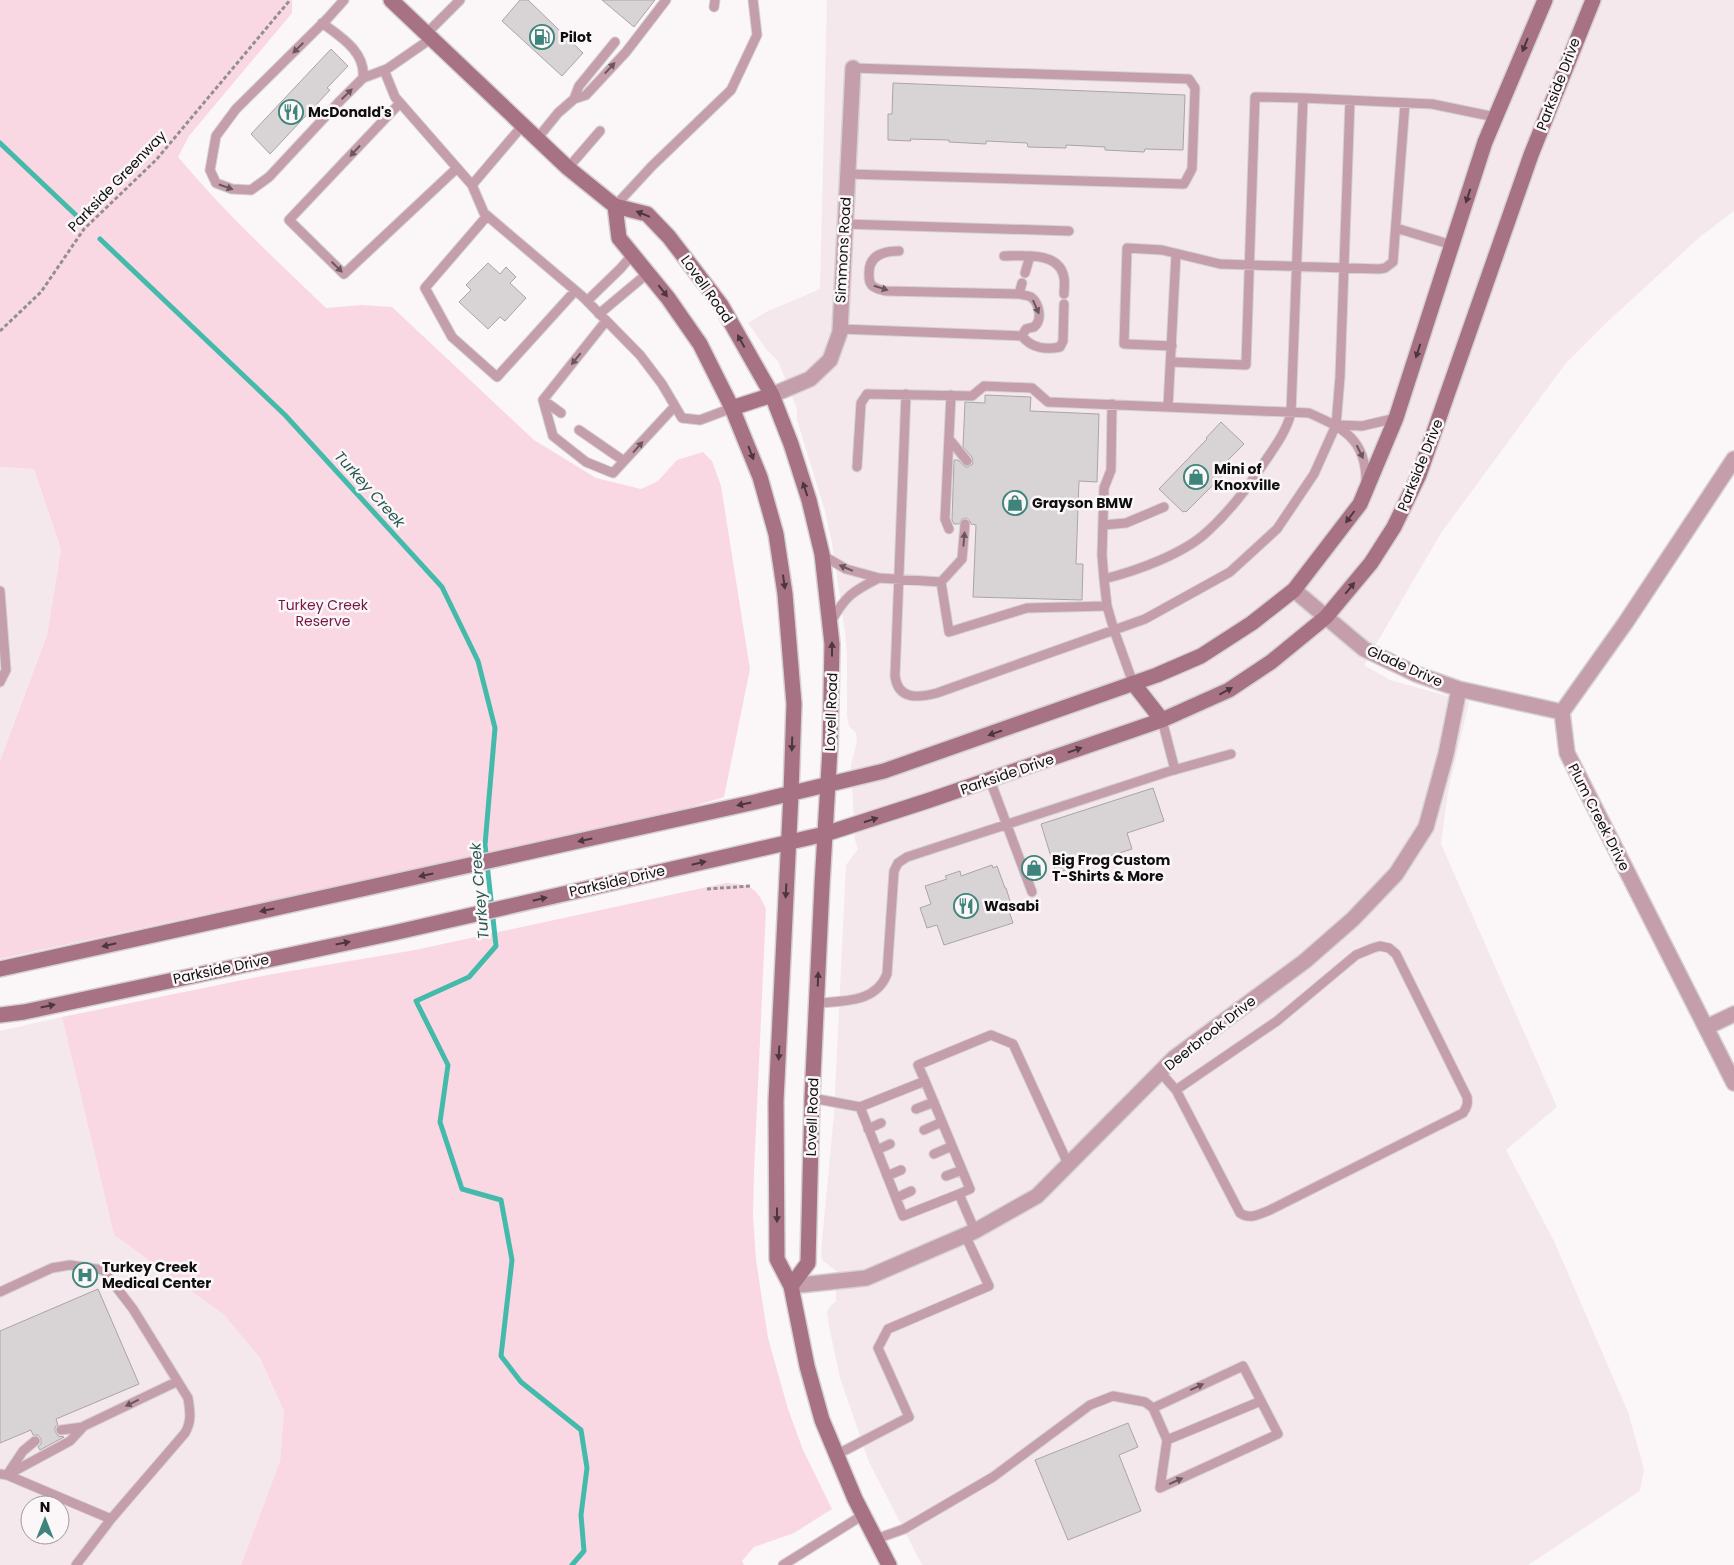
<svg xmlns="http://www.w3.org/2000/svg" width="1734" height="1565" viewBox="0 0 1734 1565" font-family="Poppins,sans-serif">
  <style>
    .built { fill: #f5e8ec; fill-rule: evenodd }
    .green { fill: #fad8e3 }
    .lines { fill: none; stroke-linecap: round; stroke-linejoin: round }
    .stream { stroke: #44baab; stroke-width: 5 }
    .building { fill: #d8d4d5; stroke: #a9a5a6 }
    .lane-casing { stroke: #d5d1d3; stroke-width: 11 }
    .street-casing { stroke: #d5d1d3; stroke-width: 18 }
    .secondary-casing { stroke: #d5d1d3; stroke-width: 18 }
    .path { stroke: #928f90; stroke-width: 3; stroke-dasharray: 4 2.5; stroke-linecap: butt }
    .lane { stroke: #c49eaa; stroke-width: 9 }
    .street { stroke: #c49eaa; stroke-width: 15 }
    .secondary { stroke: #a87285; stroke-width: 15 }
    .oneway { fill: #4d373e }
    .oneway2 { fill: #6a565c }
    .labels { text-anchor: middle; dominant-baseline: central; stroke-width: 5; stroke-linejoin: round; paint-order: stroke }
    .poi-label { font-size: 14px; font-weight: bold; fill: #100f0f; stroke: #fbf6f8; text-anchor: start }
    .street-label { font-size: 14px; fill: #100f0f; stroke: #fbf6f8 }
    .park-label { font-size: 14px; fill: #771645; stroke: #fbf6f8 }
    .water-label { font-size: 15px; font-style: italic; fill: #275952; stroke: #fbf6f8 }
  </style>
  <rect width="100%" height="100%" fill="#fbf6f8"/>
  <path class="built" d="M827 0H1734V211L1701 236 1606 323 1566 363 1441 533 1364 665 1390 680 1469 702 1448 792 1441 844 1557 1107 1506 1150 1554 1241 1628 1412 1644 1469 1640 1491 1528 1565H922L869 1462 840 1378 829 1326 827 1312 830 1306 836 1302V1271L822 1260 821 1252 834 1114 846 865 858 849 855 840 851 765 857 741 856 733 849 726 847 716V656L845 632 832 543 825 511 797 420V409L778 361 766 349 748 323 766 312 820 289Z
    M0 467 34 469 61 549 47 635 0 761Z
    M62 1017 114 1235 224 1315 260 1358 284 1413 280 1461 241 1565H0V1031ZM30 1505H60V1535H30Z"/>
  <path class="green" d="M0 0H292V13L189 136 178 157C223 211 275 259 326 308L361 305 392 307 534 440 596 478 641 489 658 481 677 460 703 452 712 461 721 486 750 669 724 797 684 809 569 835 0 959V761L47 635 61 549 34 469 0 467Z
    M726 883C749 884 757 887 766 909L754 1173 753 1216 756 1260 768 1338 788 1409 803 1450 832 1509 794 1533 754 1547 742 1561 744 1565H241L280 1461 284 1412 260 1358 224 1315 114 1235 62 1017 267 975 415 950Z"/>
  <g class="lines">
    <path class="stream" d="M0 143 79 218
      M100 239 285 415 442 587 478 661 495 728 485 845 496 946 469 977 416 1001 448 1065 440 1122 462 1189 501 1200 512 1260 501 1356 521 1382 581 1430 587 1468 581 1515 584 1551 572 1565"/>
  </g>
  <path class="building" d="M520 0H528L583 53 562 76 502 21Z
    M602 0H655L634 27Z
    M331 49 348 66 327 88 330 90 270 154 251 134Z
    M893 83 1185 95 1183 150 1145 149 1144 152 1105 150V147L1066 145V148L1028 147 1027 143 986 141V144L949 142V140L910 139 911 141 888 140V114H892Z
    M488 263 500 274 506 267 516 277 510 283 526 298 505 321 500 317 488 329 459 302 471 290 466 285Z
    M985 395 1031 397 1030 411 1099 414 1097 482 1079 481 1076 564H1083L1082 600 973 597 976 525 971 524 970 521 966 518 962 519 959 524H954L952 520 954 460H958L965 467H968L973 464 972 457 963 447 965 402 985 403Z
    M1221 422 1244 444 1228 460 1233 465 1186 512 1185 511 1183 512 1159 489 1207 439 1206 438Z
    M1153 788 1164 821 1127 833 1132 849 1056 873 1041 824Z
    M992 865 993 868 997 866 1005 888H1006L1011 904 1007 905 1013 923 944 945 937 925 927 928 920 908 931 904 925 886 947 879 945 876 960 871 961 876Z
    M98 1289 139 1384 56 1419 58 1425 55 1427V1431L58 1436 64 1437 40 1450 38 1447 41 1444V1439L38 1435H33L31 1430 0 1443V1331Z
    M1128 1423 1138 1447 1119 1455 1141 1511 1068 1540 1035 1460Z"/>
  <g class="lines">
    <defs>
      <path id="lane" d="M344 0 327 19 236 109 216 136 210 170 216 183 232 189 251 190 269 177 338 103 363 78 387 69 432 38
        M714 7 715 0
        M322 23C341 37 366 52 363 78
        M427 33 460 0
        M384 70 395 97 472 185 484 213 583 297 640 355 662 384 682 418 700 420 732 408
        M574 99 586 95 626 52 666 0
        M400 103 289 220 344 274 457 168
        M537 139 558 113 574 99 579 86 615 42
        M568 168 600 131
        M847 174 1184 184 1192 169 1195 88 1189 79 853 68
        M472 185 523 125
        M615 206 652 166 731 90 757 35 753 0
        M487 216 425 288 452 337 497 377 575 291
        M844 224 1069 231
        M1396 228 1452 245
        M899 251C884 251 869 255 869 273 869 279 869 284 874 287 877 289 882 290 886 291L1019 294C1022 295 1027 295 1031 297 1039 303 1043 320 1034 327 1031 328 1028 328 1026 329L1022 336
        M1004 256C1023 256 1060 251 1064 278 1065 283 1064 289 1064 294
        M1025 273 1030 256
        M1019 294 1022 283
        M587 301 620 269 633 254
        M599 314 648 273
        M606 321 543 400 553 436 586 462 613 473 675 406
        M840 329 1022 336C1031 348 1046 350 1060 347L1063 341 1064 304
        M1172 346 1124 344 1127 248 1162 250 1220 264 1379 269 1385 268 1393 262 1405 103
        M1171 362 1246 365 1255 97 1303 98 1432 104 1495 117
        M906 394 895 676C898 700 918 698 937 693L1145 619 1230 572 1277 529 1314 474 1336 425 1340 377 1350 100
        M543 400 561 413
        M1112 404 1111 470 1104 488 1102 555 1104 579 1107 606 1114 630 1133 683
        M1168 407 1176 254
        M1338 425 1362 426 1396 418
        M579 430 624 461
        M950 440 967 461
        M857 467 861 403 867 394 972 396 984 386 1032 388 1048 402 1309 413C1343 428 1366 439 1366 481
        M1103 525 1126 523 1164 507
        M949 529 945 519 951 395
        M822 555 846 569 879 578 941 582
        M1104 579C1136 571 1184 554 1208 531 1229 512 1246 490 1262 466 1273 449 1286 433 1291 413L1303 98
        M941 582 949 632 1027 608 1107 606
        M941 582 962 559 965 524
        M0 591 6 670 0 682
        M831 622C845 596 853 591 879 578
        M1162 720 1175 770
        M990 780 1032 892
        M817 1003C843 1001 876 1003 887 974L894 871 898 863 907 857 1167 772 1231 754
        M1160 1072 1176 1090 1240 1213C1250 1220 1260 1214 1270 1210L1463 1113C1467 1107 1468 1104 1467 1097L1396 954 1389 948 1380 946 1373 948 1356 955 1277 1021 1176 1090
        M925 1081 970 1189 959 1194
        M812 1098 860 1107 925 1081 918 1065 991 1035 1013 1044 1069 1166
        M860 1107 903 1216 959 1194 975 1231
        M916 1109 934 1102
        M868 1129 881 1123
        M924 1130 942 1122
        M877 1150 890 1144
        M934 1154 952 1146
        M887 1176 901 1170
        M946 1176 962 1170
        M896 1198 911 1191
        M0 1292 52 1268 70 1265 103 1270 133 1309 188 1398C190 1411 192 1421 185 1433L111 1519 76 1565
        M1153 1408 1243 1366 1261 1401 1167 1440
        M61 1430 83 1427
        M836 1455 909 1417 878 1348 888 1329 989 1286 965 1235
        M9 1472 23 1451 35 1441
        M0 1474 7 1475 111 1519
        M7 1475 70 1441 84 1426 176 1382
        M876 1539 904 1529 993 1477 1090 1405 1113 1396 1145 1402 1153 1408 1167 1440 1160 1488 1278 1434 1261 1401
        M783 1565 863 1515"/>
      <path id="street" d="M772 395 810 379 830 360 840 332 853 68
        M1734 459 1626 622 1562 712 1567 753 1734 1083
        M1294 590 1364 649 1416 674 1459 689 1562 712
        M1707 1027 1734 1014
        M791 1286 866 1278 975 1231 1037 1196 1174 1058 1305 961 1353 919 1396 874 1426 827 1446 754 1459 689"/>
      <path id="secondary" d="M391 0 568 168 615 206 647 214 669 237 721 305 772 395 791 444 809 500 822 554 832 644 830 749 822 885 812 1098 808 1263 791 1286
        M615 206 619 238 668 298 700 344 732 408 760 477 776 534 785 594 794 704 791 794 776 1101 777 1259 791 1286 807 1366 822 1420 855 1499 889 1565
        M732 408 772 395
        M1133 683 1162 720
        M0 969 755 802 884 771 1157 675 1201 656 1252 623 1294 590 1360 504 1396 418 1485 142 1545 0
        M0 1015 24 1012 393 933 825 834 930 800 1162 720 1229 690 1271 662 1326 617 1371 563 1394 527 1419 475 1531 155 1593 0"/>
    </defs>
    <use href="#lane" class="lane-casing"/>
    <use href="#street" class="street-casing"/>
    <use href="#secondary" class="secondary-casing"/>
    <path class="path" d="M0 331 41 292 84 229 156 160 290 0
      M707 889 751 886"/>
    <use href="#lane" class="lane"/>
    <use href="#street" class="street"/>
    <use href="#secondary" class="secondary"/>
  </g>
  <defs><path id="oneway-solid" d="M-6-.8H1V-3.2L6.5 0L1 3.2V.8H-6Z" transform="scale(1.25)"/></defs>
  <g class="oneway">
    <use href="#oneway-solid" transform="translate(1525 45) rotate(112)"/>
    <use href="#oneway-solid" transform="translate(1468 196) rotate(108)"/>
    <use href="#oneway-solid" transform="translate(643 214) rotate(-158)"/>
    <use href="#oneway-solid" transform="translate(663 291) rotate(52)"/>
    <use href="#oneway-solid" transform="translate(741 341) rotate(-119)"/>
    <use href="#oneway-solid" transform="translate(1418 351) rotate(108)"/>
    <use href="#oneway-solid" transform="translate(751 453) rotate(69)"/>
    <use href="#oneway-solid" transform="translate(805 489) rotate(-108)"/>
    <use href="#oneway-solid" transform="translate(1350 517) rotate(127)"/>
    <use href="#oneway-solid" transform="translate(784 582) rotate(82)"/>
    <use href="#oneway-solid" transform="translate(1350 588) rotate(-51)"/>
    <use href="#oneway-solid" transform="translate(832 649) rotate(-90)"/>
    <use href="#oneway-solid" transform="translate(1226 691) rotate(-28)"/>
    <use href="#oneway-solid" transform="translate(995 733) rotate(161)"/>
    <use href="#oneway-solid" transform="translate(792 744) rotate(92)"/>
    <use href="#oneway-solid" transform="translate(1075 750) rotate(-19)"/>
    <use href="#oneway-solid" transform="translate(744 804) rotate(168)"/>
    <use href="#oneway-solid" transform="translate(871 820) rotate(-18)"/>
    <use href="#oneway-solid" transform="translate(585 840) rotate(168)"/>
    <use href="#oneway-solid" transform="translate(699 863) rotate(-13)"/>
    <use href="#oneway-solid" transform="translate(426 875) rotate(168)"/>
    <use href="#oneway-solid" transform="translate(786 891) rotate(93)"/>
    <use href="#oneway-solid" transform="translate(540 899) rotate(-13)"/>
    <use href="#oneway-solid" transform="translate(267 910) rotate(168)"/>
    <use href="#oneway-solid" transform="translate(343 943) rotate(-11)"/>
    <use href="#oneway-solid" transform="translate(109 945) rotate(167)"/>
    <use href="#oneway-solid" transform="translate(818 979) rotate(-88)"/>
    <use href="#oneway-solid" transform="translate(48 1006) rotate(-12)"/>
    <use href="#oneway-solid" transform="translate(779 1053) rotate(93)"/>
    <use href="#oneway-solid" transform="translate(777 1215) rotate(90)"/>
  </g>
  <g class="oneway2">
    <use href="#oneway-solid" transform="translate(298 48) rotate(135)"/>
    <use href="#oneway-solid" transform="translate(610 68) rotate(-47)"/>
    <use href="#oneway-solid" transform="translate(347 94) rotate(-44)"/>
    <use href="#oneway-solid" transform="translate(355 151) rotate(133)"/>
    <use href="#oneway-solid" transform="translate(226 187) rotate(19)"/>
    <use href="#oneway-solid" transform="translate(337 267) rotate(44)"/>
    <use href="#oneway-solid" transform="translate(881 288) rotate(18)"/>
    <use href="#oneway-solid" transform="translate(1036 307) rotate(66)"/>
    <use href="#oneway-solid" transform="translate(576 359) rotate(129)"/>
    <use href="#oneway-solid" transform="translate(638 447) rotate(-48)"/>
    <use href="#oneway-solid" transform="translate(1360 452) rotate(64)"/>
    <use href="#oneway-solid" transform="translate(964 539) rotate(-85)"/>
    <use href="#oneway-solid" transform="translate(846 568) rotate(-157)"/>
    <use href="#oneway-solid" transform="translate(1197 1387) rotate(-25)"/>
    <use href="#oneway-solid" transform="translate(132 1403) rotate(154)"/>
    <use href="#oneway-solid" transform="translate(1176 1481) rotate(-24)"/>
  </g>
  <defs>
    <symbol id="fuel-ring" viewBox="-11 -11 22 22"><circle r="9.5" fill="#fbf6f8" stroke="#3e847a" stroke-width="1.5"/><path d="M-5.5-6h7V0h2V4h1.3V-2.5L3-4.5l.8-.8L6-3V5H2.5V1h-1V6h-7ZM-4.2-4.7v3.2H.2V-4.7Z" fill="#3e847a"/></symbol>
    <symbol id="restaurant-ring" viewBox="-11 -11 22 22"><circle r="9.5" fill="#fbf6f8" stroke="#3e847a" stroke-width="1.5"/><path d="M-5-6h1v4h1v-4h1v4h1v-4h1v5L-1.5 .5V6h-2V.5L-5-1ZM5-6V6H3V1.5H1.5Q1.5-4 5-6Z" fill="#3e847a"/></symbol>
    <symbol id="shop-ring" viewBox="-11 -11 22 22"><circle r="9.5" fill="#fbf6f8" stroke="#3e847a" stroke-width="1.5"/><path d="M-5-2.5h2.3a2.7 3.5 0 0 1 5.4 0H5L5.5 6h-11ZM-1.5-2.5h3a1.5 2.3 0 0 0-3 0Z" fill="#3e847a"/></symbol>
    <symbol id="hospital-ring" viewBox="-11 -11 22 22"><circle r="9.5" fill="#fbf6f8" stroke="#3e847a" stroke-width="1.5"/><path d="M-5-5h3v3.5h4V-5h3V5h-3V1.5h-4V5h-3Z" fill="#3e847a"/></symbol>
  </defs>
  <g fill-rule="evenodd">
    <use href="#fuel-ring" x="528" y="23" width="28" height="28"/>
    <use href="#restaurant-ring" x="277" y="98" width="28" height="28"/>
    <use href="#shop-ring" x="1182" y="463" width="28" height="28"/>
    <use href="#shop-ring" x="1001" y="489" width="28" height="28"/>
    <use href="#shop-ring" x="1020" y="854" width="28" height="28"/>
    <use href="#restaurant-ring" x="952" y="892" width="28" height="28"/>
    <use href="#hospital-ring" x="71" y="1261" width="28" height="28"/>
  </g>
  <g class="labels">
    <g class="poi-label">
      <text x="560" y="37">Pilot</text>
      <text x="308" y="112">McDonald's</text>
      <text x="1214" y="469">Mini of<tspan x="1214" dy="16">Knoxville</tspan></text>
      <text x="1032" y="503">Grayson BMW</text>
      <text x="1052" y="860">Big Frog Custom<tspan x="1052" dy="16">T-Shirts &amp; More</tspan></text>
      <text x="984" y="906">Wasabi</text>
      <text x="102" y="1267">Turkey Creek<tspan x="102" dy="16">Medical Center</tspan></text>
    </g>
    <g class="street-label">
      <text transform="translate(1558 84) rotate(-69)">Parkside Drive</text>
      <text transform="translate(117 181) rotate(-46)">Parkside Greenway</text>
      <text transform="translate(843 250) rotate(-87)">Simmons Road</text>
      <text transform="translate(707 289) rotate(55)">Lovell Road</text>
      <text transform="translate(1420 465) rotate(-68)">Parkside Drive</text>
      <text transform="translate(1405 666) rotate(24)">Glade Drive</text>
      <text transform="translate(831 712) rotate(-88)">Lovell Road</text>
      <text transform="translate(1007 774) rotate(-19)">Parkside Drive</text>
      <text transform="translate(1599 817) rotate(63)">Plum Creek Drive</text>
      <text transform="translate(617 881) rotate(-13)">Parkside Drive</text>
      <text transform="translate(221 969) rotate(-12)">Parkside Drive</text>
      <text transform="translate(1210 1033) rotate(-38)">Deerbrook Drive</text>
      <text transform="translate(812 1117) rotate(-88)">Lovell Road</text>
    </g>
    <g class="park-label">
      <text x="323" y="605">Turkey Creek<tspan x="323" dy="16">Reserve</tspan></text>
    </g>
    <g class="water-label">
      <text transform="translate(370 489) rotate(48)">Turkey Creek</text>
      <text transform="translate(479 891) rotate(-95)">Turkey Creek</text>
    </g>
  </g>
  <g transform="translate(45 1520)"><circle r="24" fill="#fbf6f8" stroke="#9d9a9b"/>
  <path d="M0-4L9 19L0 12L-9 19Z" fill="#3e847a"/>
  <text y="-8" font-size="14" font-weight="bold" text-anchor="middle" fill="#100f0f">N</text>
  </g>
</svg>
